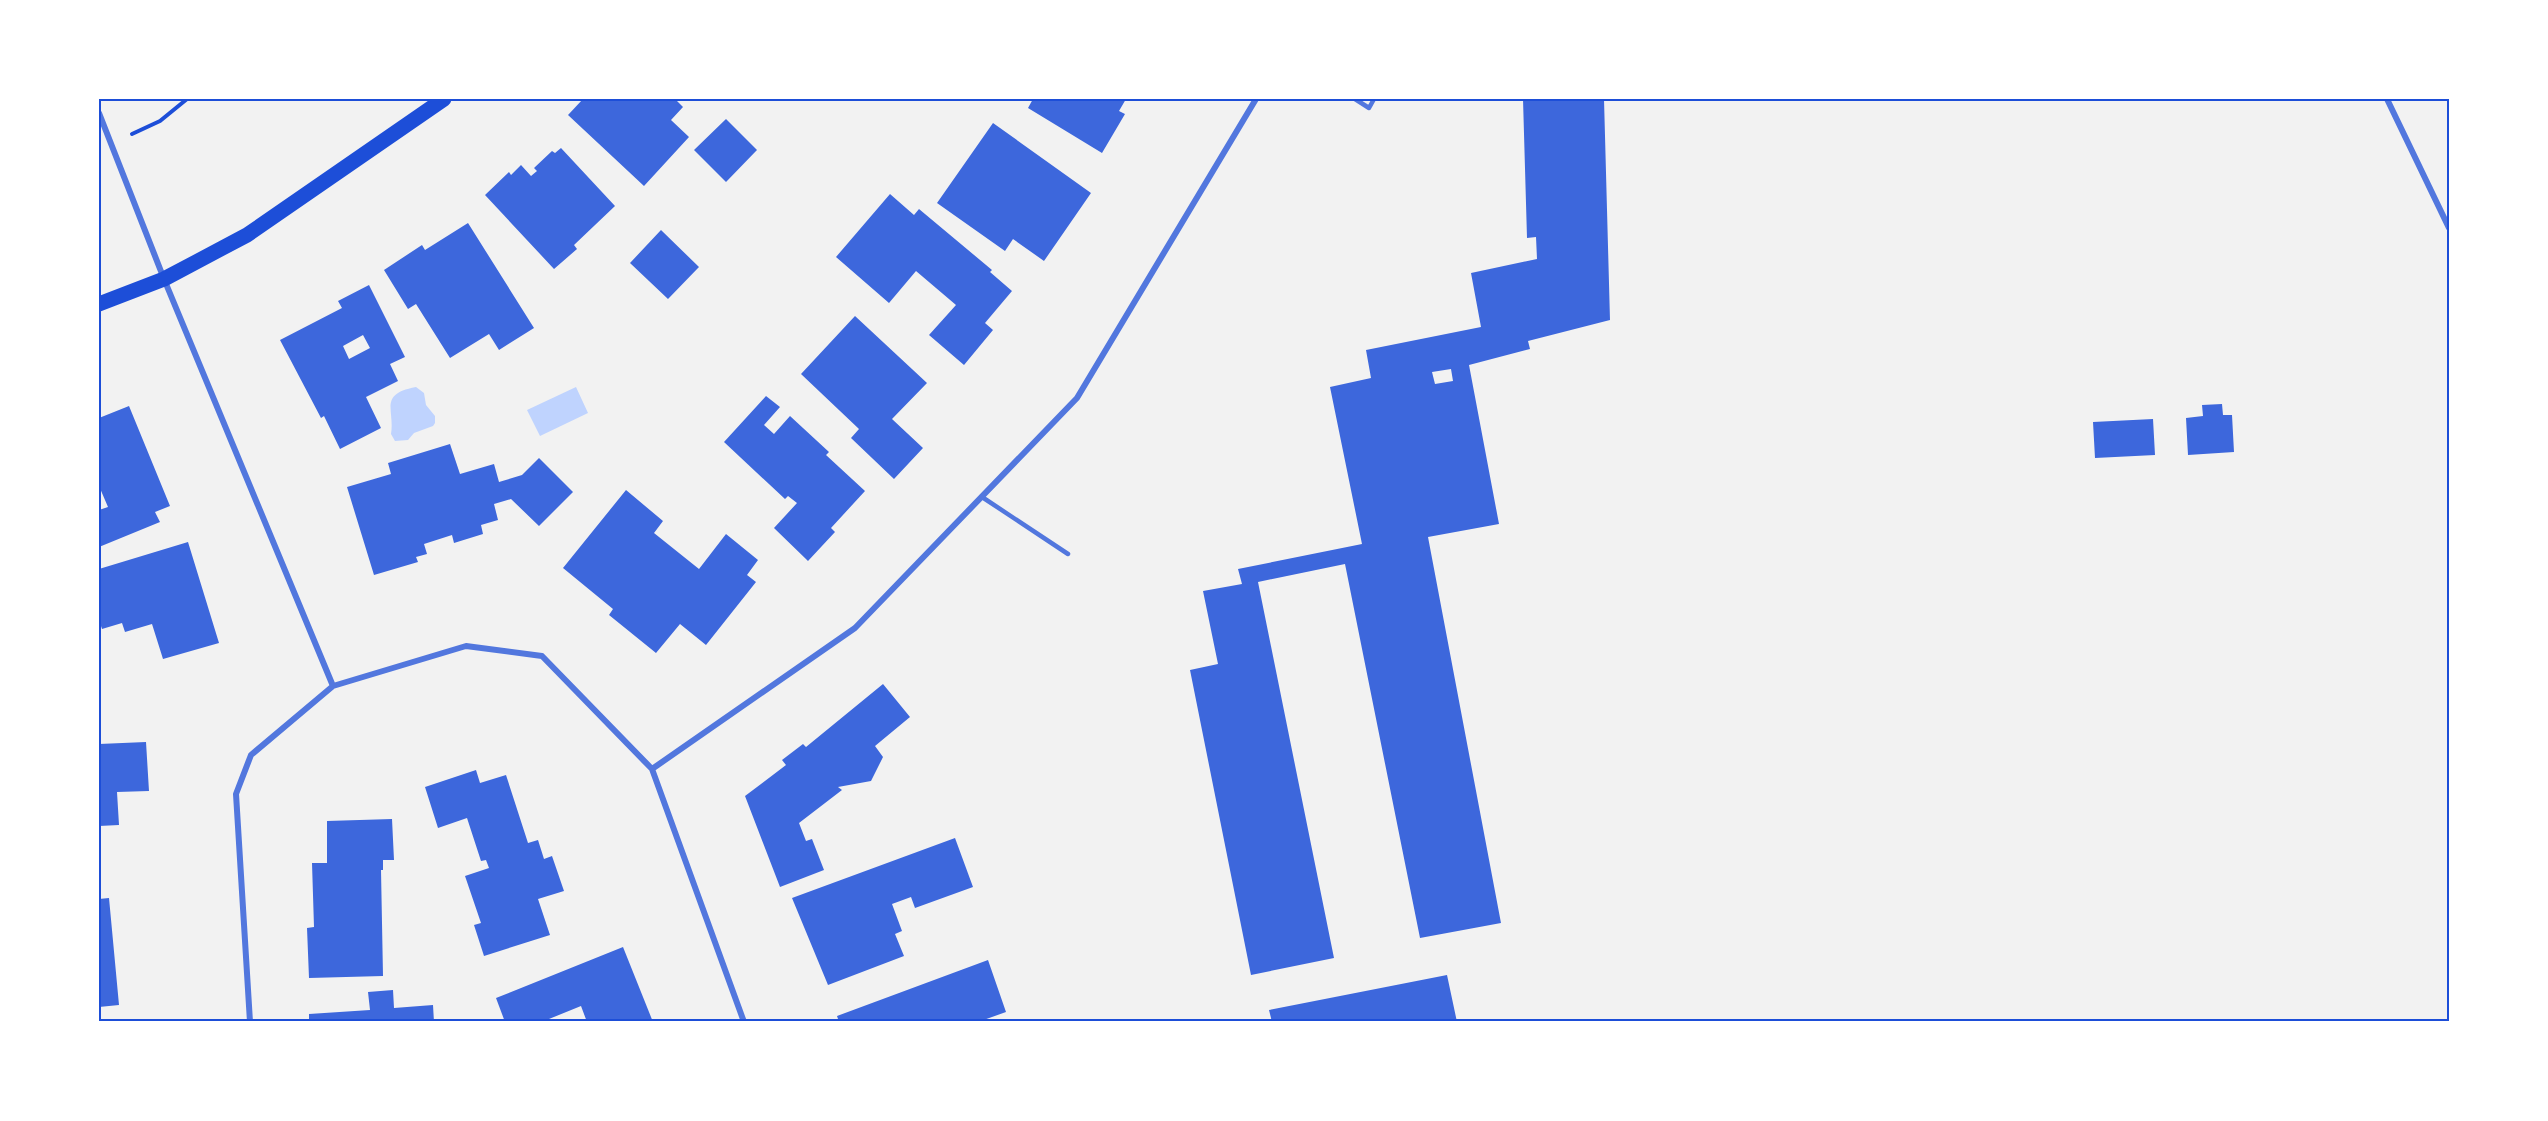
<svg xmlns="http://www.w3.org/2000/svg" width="2548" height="1121" viewBox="0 0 2548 1121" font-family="Signika,sans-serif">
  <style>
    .water { fill: #bfd3fe }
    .building { fill: #3d67dc; fill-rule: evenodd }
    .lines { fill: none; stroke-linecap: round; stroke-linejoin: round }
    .path { stroke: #1d4ed8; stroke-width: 4 }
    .service { stroke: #5277de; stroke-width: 4.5 }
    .minor { stroke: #5277de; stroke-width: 6 }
    .primary { stroke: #1d4ed8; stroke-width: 15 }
    .neatline { fill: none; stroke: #1d4ed8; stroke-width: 2 }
  </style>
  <rect width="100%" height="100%" fill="#f2f2f2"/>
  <path class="water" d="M416 387 424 393 426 405 435 416V423L433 426 414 433 408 440 395 441 391 434C395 410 378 394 416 387Z
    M576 387 588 413 540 436 527 410Z"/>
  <path class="building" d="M583 99H615L617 101 619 99H675L683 107 671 120 689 137 644 186 568 115Z
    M1033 99H1126L1119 111 1125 114 1102 153 1028 108Z
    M1523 99H1604L1610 320 1528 341 1530 349 1469 365 1499 524 1428 537 1501 923 1420 938 1345 564 1258 582 1334 958 1251 975 1190 670 1218 664 1203 591 1242 584 1238 569 1362 544 1330 387 1371 378 1366 350 1481 327 1471 273 1537 259 1536 237 1527 238ZM1451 369 1453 381 1435 384 1432 372Z
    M726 119 757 150 726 182 694 150Z
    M993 123 1091 193 1044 261 1013 239 1005 251 937 203Z
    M561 148 615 206 574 245 577 249 554 269 485 195 509 172 511 175 521 165 531 176 537 171 534 168 552 151 555 153Z
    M890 194 914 215 919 209 992 270 990 272 1012 291 985 323 993 330 964 365 929 335 956 305 916 271 889 303 836 257Z
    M468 223 534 328 499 350 489 334 450 358 416 304 408 309 384 270 422 245 425 250Z
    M661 230 699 267 668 299 630 263Z
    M369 285 405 357 390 364 398 381 366 397 381 428 340 449 324 416 321 418 280 340 342 308 338 301ZM363 335 370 348 349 359 343 346Z
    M855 316 927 383 892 419 923 448 894 479 851 438 859 429 801 374Z
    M766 396 780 407 764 425 774 434 790 416 829 452 826 455 865 491 831 528 835 532 808 561 774 528 797 503 788 496 785 499 724 442Z
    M2222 404 2223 415H2232L2234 452 2188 455 2186 418 2203 416 2202 405Z
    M129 406 170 506 155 512 160 522 99 547V510L108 507 99 486V418Z
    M2153 419 2155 455 2095 458 2093 422Z
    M450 444 460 474 494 464 499 482 522 475 539 458 573 492 539 526 511 499 494 504 498 520 481 525 483 534 454 543 452 535 424 544 427 554 416 557 418 562 374 575 347 487 391 474 388 463Z
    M626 490 663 521 654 533 699 569 726 534 758 560 747 575 756 582 706 645 680 624 656 653 609 615 613 609 563 568Z
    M188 542 219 643 163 659 152 624 125 632 122 623 102 629 99 620V569Z
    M883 684 910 717 875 746 883 757 871 781 838 787 842 790 799 823 806 841 812 839 824 870 780 887 745 796 786 765 782 760 803 744 806 747Z
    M146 742 149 791 117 792 119 825 99 826V744Z
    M476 770 480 783 506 775 528 843 538 840 544 859 552 856 564 891 538 899 550 935 484 956 474 925 481 923 465 876 489 868 486 860 481 861 467 818 438 828 425 787Z
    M392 819 394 860H383V870H381L383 976 309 978 307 928 314 927 312 863H327V821Z
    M955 838 973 887 915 908 911 897 892 904 902 931 895 934 904 956 828 985 792 898Z
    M109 898 119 1005 99 1007V899Z
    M623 947 653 1022H587L581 1006 549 1019 550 1022H505L496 998Z
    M988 960 1006 1012 978 1022H839L837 1016Z
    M1447 975 1457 1022H1272L1269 1010Z
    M393 990 394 1008 433 1005 434 1022H309V1014L370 1010 368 992Z"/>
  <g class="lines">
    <path class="path" d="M132 134 160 121 187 99"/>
    <path class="service" d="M1355 99 1369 108 1374 99
      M982 497 1068 554"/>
    <path class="minor" d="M2387 99 2449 228
      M99 113 164 279 333 686 251 755 236 794 250 1022
      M333 686 466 646 542 656 652 769 744 1022
      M652 769 855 628 1077 398 1256 99"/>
    <path class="primary" d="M99 304 164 279 247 235 444 99"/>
  </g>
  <rect width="2548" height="1121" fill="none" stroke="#ffffff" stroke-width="201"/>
  <rect x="100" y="100" width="2348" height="920" class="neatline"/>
</svg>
